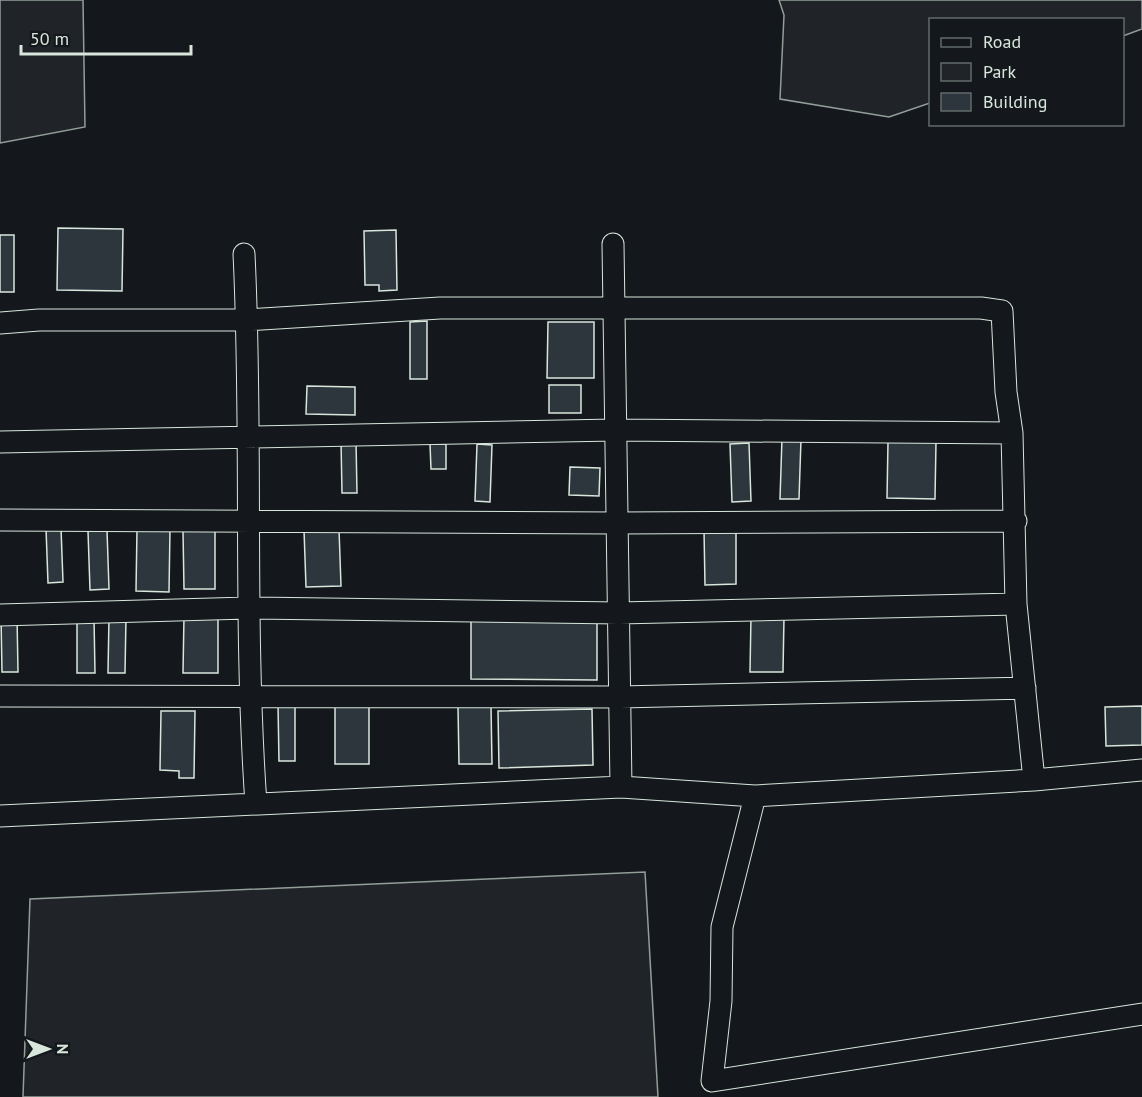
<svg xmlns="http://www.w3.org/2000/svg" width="1142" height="1097" viewBox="0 0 1142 1097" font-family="'PT Sans',sans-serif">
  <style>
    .green { fill: #202428; stroke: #939e99; stroke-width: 1.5 }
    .building { fill: #2c363c; stroke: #d8e6dc; stroke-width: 1.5 }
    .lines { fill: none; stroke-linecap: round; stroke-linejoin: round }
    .minor-casing { stroke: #d8e6dc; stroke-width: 23 }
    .minor { stroke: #14181c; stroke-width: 21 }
  </style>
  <rect width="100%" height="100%" fill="#14181c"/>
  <path class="green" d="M0 0H83L85 127 0 143Z
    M779 0H1142V29L1123 36 1122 20H930V103L889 117 780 99 784 15Z
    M645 872 658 1097H23L30 899Z"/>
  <path class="building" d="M58 228 123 229 122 291 57 290Z
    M396 230 397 290 379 291V285H365L364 231Z
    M0 235H14V292H0Z
    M427 321V379H410V322Z
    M548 322H594V378H547Z
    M549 385H581V413H549Z
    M307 386 355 387V415L306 414Z
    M782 438 801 439 799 499H780Z
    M341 441H356L357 493H342Z
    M888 442H936L935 499 887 498Z
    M749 443 751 501 732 502 730 444Z
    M430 444H446V469H431Z
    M477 444 492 445 490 502 475 501Z
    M570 467 600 468 599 496 569 495Z
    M46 528H61L63 582 48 583Z
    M137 529H170L169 592 136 591Z
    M339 529 341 586 306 587 304 530Z
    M736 529V584L705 585 704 530Z
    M107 530 109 589 90 590 88 531Z
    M183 531H215V589H184Z
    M17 616 18 672H2L1 617Z
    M184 616H218V673H183Z
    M751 616 784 617 783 672H750Z
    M109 617 126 618 125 673H108Z
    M77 618H94L95 673H77Z
    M471 621H597V680L471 679Z
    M278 705H295V761H279Z
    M335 706H369V764H335Z
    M491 706 492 764H459L458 707Z
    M1142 706V745L1106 746 1105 707Z
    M592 709 593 765 499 768 498 711Z
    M161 711H195L194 778H179V771L160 770Z"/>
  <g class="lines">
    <defs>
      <path id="minor" d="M613 244 621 787
        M244 254C253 437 243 620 256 804
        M0 323 39 320H247L440 308H981L1002 311 1006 392 1012 433 1016 604 1034 780
        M0 442 615 430 1012 433
        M0 520 618 523 1016 521
        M0 615 247 608 619 613 1016 604
        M0 696 620 697 1025 688
        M755 796 722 927 721 1001 712 1081 1142 1014
        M0 816 621 787 755 796 1034 780 1142 770"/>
    </defs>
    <use href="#minor" class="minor-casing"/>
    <use href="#minor" class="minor"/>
  </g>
  <rect x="929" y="18" width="195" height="108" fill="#14181c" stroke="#626a69" stroke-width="1.5"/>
  <rect x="941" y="38" width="30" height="9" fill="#14181c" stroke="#626a69" stroke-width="1.5"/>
  <text x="983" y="48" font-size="18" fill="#d8e6dc">Road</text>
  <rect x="941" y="63" width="30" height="18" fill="#202428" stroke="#626a69" stroke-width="1.5"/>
  <text x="983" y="78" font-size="18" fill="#d8e6dc">Park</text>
  <rect x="941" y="93" width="30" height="18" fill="#2c363c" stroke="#626a69" stroke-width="1.5"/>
  <text x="983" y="108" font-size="18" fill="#d8e6dc">Building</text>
  <g transform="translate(48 1049) rotate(90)" stroke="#14181c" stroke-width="4.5" paint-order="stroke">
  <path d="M0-4.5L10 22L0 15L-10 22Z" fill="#d8e6dc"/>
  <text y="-9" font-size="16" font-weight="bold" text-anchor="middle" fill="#d8e6dc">N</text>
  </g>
  <path d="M21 45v9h170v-9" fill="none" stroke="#d8e6dc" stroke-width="3"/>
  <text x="30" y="45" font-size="18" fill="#d8e6dc" stroke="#14181c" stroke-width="4.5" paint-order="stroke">50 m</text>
</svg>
